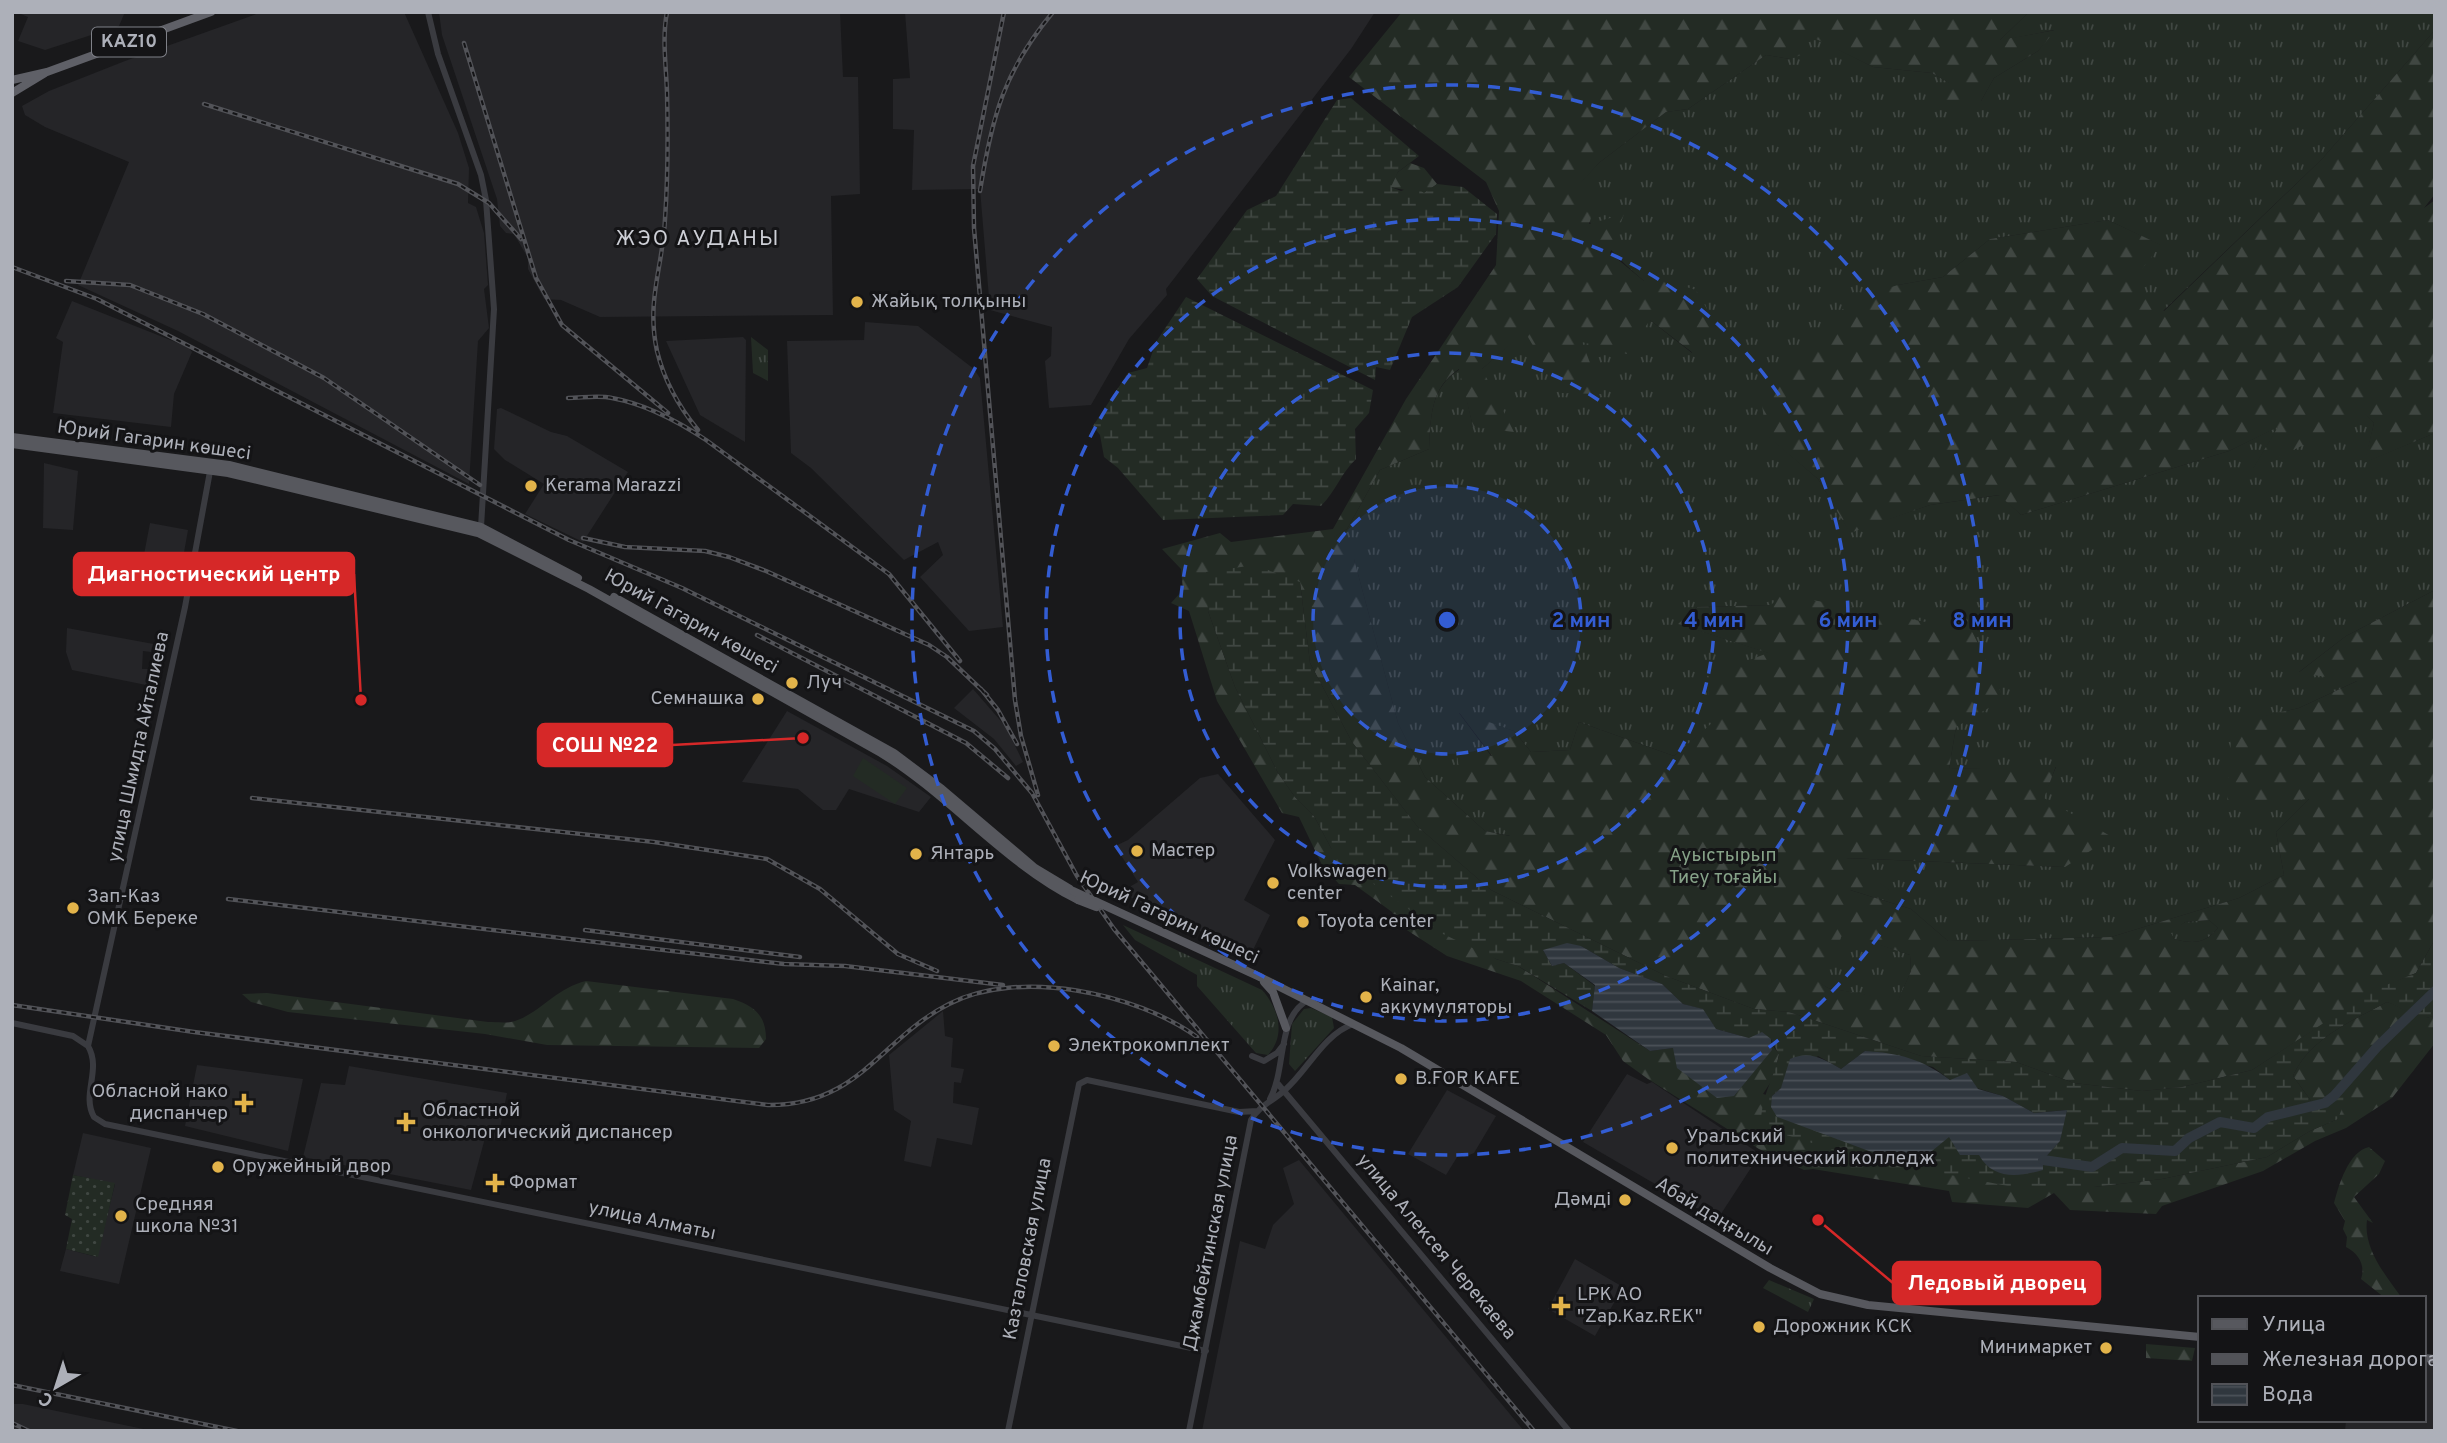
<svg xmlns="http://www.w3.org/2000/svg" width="2447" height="1443" viewBox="0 0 2447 1443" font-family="Overpass,sans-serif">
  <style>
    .built { fill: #252528 }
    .grass { fill: url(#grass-tufts) }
    .forest { fill: url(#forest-firs); fill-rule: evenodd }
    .wetland { fill: url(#wetland-marsh); fill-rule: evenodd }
    .park { fill: url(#park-dots) }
    .garden { fill: #232b24 }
    .water { fill: url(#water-rules) }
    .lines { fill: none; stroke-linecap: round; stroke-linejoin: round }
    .river { stroke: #30373e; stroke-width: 10 }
    .tertiary { stroke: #3a3b40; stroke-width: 6 }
    .primary { stroke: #57585e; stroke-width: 8 }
    .trunk { stroke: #5f6067; stroke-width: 8 }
    .rail-casing { stroke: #525358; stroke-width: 4.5 }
    .rail { stroke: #141416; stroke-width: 2; stroke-dasharray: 5; stroke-linecap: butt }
    .primary-bridge { stroke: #57585e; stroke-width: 8 }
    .ring { fill: none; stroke: #335dd3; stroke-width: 3.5; stroke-dasharray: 12 9 }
    .poi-dot { fill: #e2b34a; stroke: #141416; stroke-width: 2.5 }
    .labels { text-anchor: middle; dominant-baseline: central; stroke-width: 6; stroke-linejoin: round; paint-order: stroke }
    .shield { fill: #141416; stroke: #7f8188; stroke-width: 2 }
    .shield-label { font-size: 18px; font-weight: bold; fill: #adb0b9 }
    .poi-label { font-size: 19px; fill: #adb0b9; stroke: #141416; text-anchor: start }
    .street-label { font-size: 19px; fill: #adb0b9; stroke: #141416 }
    .park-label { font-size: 19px; fill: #86a288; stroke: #141416 }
    .neighbourhood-label { font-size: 21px; letter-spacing: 2px; fill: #cdcfd6; stroke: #141416 }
    .centre { fill: #335dd3; stroke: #141416; stroke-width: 3.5 }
    .ring-label { font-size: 21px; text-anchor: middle; font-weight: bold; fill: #335dd3; stroke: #141416; stroke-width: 6; stroke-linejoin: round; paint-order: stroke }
    .leader { fill: none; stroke: #d62828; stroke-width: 2.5 }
    .callout-dot { fill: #d62828; stroke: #141416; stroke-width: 2.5 }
    .callout { fill: #d62828; stroke: #d62828; stroke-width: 2.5 }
    .callout-label { font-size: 21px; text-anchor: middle; font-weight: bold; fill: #fff }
  </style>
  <defs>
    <pattern id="grass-tufts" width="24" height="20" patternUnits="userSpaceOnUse" patternTransform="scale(1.75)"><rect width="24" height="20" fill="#232b24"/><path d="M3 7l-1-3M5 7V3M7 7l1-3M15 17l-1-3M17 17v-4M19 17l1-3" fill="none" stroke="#404742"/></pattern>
    <pattern id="forest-firs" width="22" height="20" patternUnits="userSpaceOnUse" patternTransform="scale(1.75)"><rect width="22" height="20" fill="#232b24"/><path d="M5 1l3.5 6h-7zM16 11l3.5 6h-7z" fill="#404742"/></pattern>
    <pattern id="wetland-marsh" width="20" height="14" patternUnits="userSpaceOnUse" patternTransform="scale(1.75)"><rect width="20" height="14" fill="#232b24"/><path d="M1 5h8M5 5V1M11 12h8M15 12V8" fill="none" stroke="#404742"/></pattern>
    <pattern id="park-dots" width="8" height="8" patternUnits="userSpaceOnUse" patternTransform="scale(1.75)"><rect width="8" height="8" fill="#232b24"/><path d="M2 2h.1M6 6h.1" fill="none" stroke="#404742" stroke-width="1.8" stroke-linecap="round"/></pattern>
    <pattern id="water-rules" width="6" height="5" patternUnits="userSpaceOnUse" patternTransform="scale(1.75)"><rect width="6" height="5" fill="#30373e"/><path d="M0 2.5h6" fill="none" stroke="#4b5158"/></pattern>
  </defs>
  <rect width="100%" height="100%" fill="#19191b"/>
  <path class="built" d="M16 12H125L119 26 45 50 18 41 28 17Z
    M262 12H404L458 133 469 168 468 203 476 207 484 233 488 285 484 289 489 328 478 341 469 484 178 331 78 285 129 162 45 127 25 115 22 106 49 91 125 61Z
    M439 12H840L843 77H858L860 194 831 196 833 315 600 317 561 300 544 299 528 269V258L514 234 506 233 500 226 497 199 442 35Z
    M905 12H1375L1351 49 1166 289 1167 295 1129 339 1091 405 1049 408 1045 361 1051 356 1052 327 990 310 980 189 912 190 914 130 893 129V79L910 78Z
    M72 301 188 347 192 352 174 394 171 427 53 413 63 342 56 338Z
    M865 322 918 326 974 369 980 378 1003 627 969 631 920 577 943 555 938 542 904 560 811 468 791 453 787 341 864 340Z
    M743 337 746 340 745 442 700 415 666 341Z
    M501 408 551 432 567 436 628 472 583 542 525 514 544 484 505 460 494 449 497 409Z
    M44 463 78 471 73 530 43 528Z
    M150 523 188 530 180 575 142 565Z
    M67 628 159 645 152 647 151 652 143 651 142 669H154L151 686 72 670 66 652Z
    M973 689 1006 727 1023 762 1016 766 994 739 954 708Z
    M787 711 887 766 931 797 919 812 849 789 836 810H823L798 789 742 782Z
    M1218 774 1275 840 1244 900 1270 915 1252 952 1185 925 1128 896 1131 886 1138 882 1115 846 1128 840 1200 778Z
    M943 1011 945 1036 953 1038 951 1067 964 1069 961 1083 954 1082 953 1103 979 1108 972 1145 937 1138 931 1167 904 1161 911 1121 894 1110 889 1055Z
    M197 1065 303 1079 288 1151 185 1126Z
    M349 1066 507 1093 498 1139 485 1138 471 1190 303 1157 321 1083 345 1085Z
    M1627 1074 1647 1084 1652 1082 1760 1154 1717 1220 1583 1142Z
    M1447 1090 1496 1116 1474 1153 1464 1157 1459 1154 1446 1175 1408 1154Z
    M83 1133 151 1148 119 1284 60 1271 66 1249 97 1257 115 1184 73 1175Z
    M1299 1160 1524 1431H1202L1240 1241 1265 1249 1273 1225 1294 1204 1283 1168Z
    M1575 1259 1623 1287 1595 1336 1548 1309Z
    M2424 1358 2435 1359V1431H2345L2346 1420H2424Z
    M12 1404H23L153 1431H12Z"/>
  <path class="grass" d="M2029 12H2435V30L2322 159 2163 311 2132 280 2160 245 2108 220 1990 239 1943 277 1898 285 1767 435 1818 479 1850 532 1930 505 2000 495 2021 515 2229 451 2279 426 2253 469 2359 407 2374 423 2365 462 2435 433V590L2346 636 2299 672 2359 680 2299 708 2232 724 2310 798 2276 832 2284 875 2239 898 2111 937 1948 941 1911 909 1847 889 1889 890 1844 858 2065 867 2043 798 2056 767 1949 769 1956 727 1771 605 1697 607 1679 624 1769 653 1713 723 1674 756 1579 722 1570 750 1531 752 1514 731 1459 713 1492 757 1511 836 1485 831 1425 777 1398 723 1354 559 1333 537 1347 529 1380 470 1429 449C1431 416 1430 388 1460 369L1473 427 1482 369 1525 331 1582 342 1650 320 1692 353 1667 281H1644C1610 252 1592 232 1573 190L1600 162 1666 112 1688 109 1766 55 1790 59 1804 32 1873 67 1932 73 1981 101 1994 78 2038 51 2054 30 1999 41Z
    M751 337 768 350V381L753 373Z
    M2209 920 2218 928C2205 944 2193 944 2174 939L2170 932 2185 922Z
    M1123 925 1262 990C1279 1009 1286 1035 1268 1055L1256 1053 1197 986V975L1135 940Z
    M1843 932 1910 955 1911 971 1898 1001 1828 988 1818 982Z
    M1311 1008 1332 1017 1334 1028 1295 1071 1289 1064 1292 1024 1304 1009Z
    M1769 1280 1814 1299 1808 1312 1763 1288Z"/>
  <path class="forest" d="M1402 12H2029L2000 40 2056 30 2038 51 1994 78 1981 101 1954 116 1934 98 1949 83 1932 73 1873 67 1804 33 1807 53 1790 59 1766 55 1688 109 1666 112 1600 162 1574 190 1599 193 1589 224 1624 214 1610 253 1644 281H1667L1696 290 1715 323 1693 353 1650 320 1627 354 1582 342 1602 394 1561 393 1525 332 1482 369 1514 432 1473 427 1459 369C1430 388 1431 417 1429 449L1380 470 1347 529 1334 537 1362 550 1354 559 1398 723 1425 777 1485 831 1510 836 1461 784 1457 754 1492 756 1458 711 1514 731 1531 752 1570 750 1579 722 1674 756 1712 723 1707 676 1768 653 1678 624 1697 607 1771 605 1782 594 1972 631 2004 699 1956 727 1949 769 2056 766 2044 798 2112 837 2065 867 1846 858 1891 891 1850 890 1911 909 1948 941 2111 937 2239 898 2284 875 2276 832 2309 799 2227 805 2232 723 2299 708 2357 681 2298 673 2346 636 2435 590V939L2416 973 2374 991 2252 1070 2182 1087 2142 1091 2074 1083 2016 1062 1921 1056 1789 1012 1754 1009 1666 976 1491 890 1417 826 1352 742 1310 663 1300 582 1208 611 1235 687 1278 773 1295 797 1314 816 1331 848 1496 959 1518 966 1650 1051 1673 1048 1761 1060 1772 1050V1045L1779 1054 1774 1077 1763 1094 2094 1187 2162 1179 2267 1157 2310 1131 2338 1119 2342 1088 2325 1103 2314 1105 2293 1076C2310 1038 2352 1021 2387 1002 2405 1007 2417 1024 2435 1015V1043L2392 1098 2346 1128 2315 1141 2263 1171 2162 1206 2156 1214 2070 1210 2054 1193 2028 1208 1952 1202 1949 1191 1813 1169 1804 1170 1759 1149 1648 1079 1623 1061 1606 1035 1521 981 1447 956 1399 925 1392 912 1355 885 1339 884 1322 865 1299 817 1282 813 1217 701 1189 611 1171 603 1183 590 1181 569 1162 549 1220 533 1231 542 1333 529 1406 399 1496 265 1499 211 1486 182 1349 77ZM2209 920 2218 928C2205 944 2193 944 2174 939L2171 933 2185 922ZM1843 933 1910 955 1911 971 1898 1000 1828 988 1819 982Z
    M2435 30V194L2424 208 2435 200V433L2364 463 2374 423 2359 408 2345 425 2252 470 2278 427 2229 451 2021 515 1999 495 1930 505 1850 533 1818 479 1766 435 1761 397 1852 299 1898 285 1943 277 1990 239 2108 220 2161 245 2133 280 2164 311 2322 159Z
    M1410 163 1424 168 1437 184 1424 194 1390 187 1398 172Z
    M586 981 733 999C754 1006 766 1015 766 1039L759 1048 547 1045 485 1034 288 1012 251 1002 242 994 267 993 488 1022C495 1022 504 1023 511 1022 538 1016 555 988 586 981Z
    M2369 1147 2385 1161 2379 1174 2354 1197 2373 1223 2367 1220C2363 1249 2386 1276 2402 1298H2385L2361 1279C2366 1265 2358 1253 2346 1247L2347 1237 2343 1229 2345 1221 2334 1203C2339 1185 2348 1152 2369 1147Z
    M2146 1344 2195 1348 2192 1361 2146 1358Z"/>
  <path class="wetland" d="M1351 98 1419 156 1398 172 1391 187 1401 191 1414 186 1424 193 1437 184 1463 187 1497 214 1496 234 1458 287 1412 317 1390 370 1376 367 1375 380 1212 296 1197 279 1247 210 1276 196 1337 100Z
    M1186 297 1373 390 1369 413 1355 429 1356 459C1341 473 1336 491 1321 506L1293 504 1283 515 1163 520 1118 468 1104 457 1100 435 1093 426 1128 373 1147 368 1156 342Z
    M1255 565 1300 582 1310 663 1352 742 1417 826 1491 890 1666 976 1754 1009 1789 1012 1921 1056 2016 1062 2074 1083 2142 1091 2182 1087 2252 1070 2374 990 2416 973 2435 939V1015C2416 1025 2406 1008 2387 1002 2352 1021 2310 1038 2293 1076L2314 1105 2325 1103 2342 1088 2349 1090 2338 1119 2310 1131 2267 1157 2162 1179 2094 1187H2013L1858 1157 1786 1135 1761 1120C1763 1092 1773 1081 1779 1055L1771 1039 1749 1038 1716 1029 1702 1009 1683 1004 1662 984 1619 968 1581 946 1543 950 1552 966 1564 963 1595 986 1592 1011 1518 966 1496 959 1443 934 1350 867 1331 848 1314 816 1295 797 1278 773 1235 687 1208 611 1206 572ZM1865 1051 1933 1067 1950 1080 2003 1096 2034 1113 2066 1110 2060 1141 2043 1160 1979 1155 1949 1136 1869 1151 1777 1117 1771 1107 1772 1096 1818 1056 1841 1069Z"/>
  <path class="park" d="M73 1175 115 1183 98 1257 66 1249 72 1219 65 1215Z"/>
  <path class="garden" d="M863 758 907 788 895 804 853 776Z"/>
  <path class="water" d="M1567 943 1581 946 1619 968 1662 984 1683 1004 1703 1009 1716 1029 1749 1038 1762 1032 1771 1039 1772 1050 1734 1096 1717 1098 1677 1068 1673 1048 1650 1051 1592 1011 1595 985 1564 963 1552 966 1543 950Z
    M1865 1051C1899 1053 1922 1059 1950 1080L1967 1073 1978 1089 2003 1096 2034 1113 2067 1110 2060 1141 2043 1160V1170C2018 1177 1993 1180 1979 1155H1960L1949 1137 1921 1160 1869 1151 1777 1117 1771 1107 1772 1096 1781 1088 1790 1059C1810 1050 1823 1059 1841 1069Z"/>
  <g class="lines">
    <path class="river" d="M2043 1160 2092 1167 2122 1148 2175 1151 2189 1138 2220 1122 2254 1128 2268 1117 2325 1103 2334 1096 2377 1047 2435 991"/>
    <path class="tertiary" d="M428 12 438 54 481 175 486 200 494 309 481 527
      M211 466 185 607 88 1046C102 1070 81 1094 94 1117L105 1124 1206 1351
      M12 1023 73 1036 88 1046
      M1252 1056 1264 1061 1277 1053 1284 1044
      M1278 1084 1569 1431
      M1270 1099C1287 1067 1276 1018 1308 1000
      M1008 1431 1079 1084 1087 1080 1239 1112 1257 1111
      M1189 1431 1251 1120C1260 1105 1273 1101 1285 1090 1308 1070 1323 1035 1353 1024"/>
    <path class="primary" d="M12 437 229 465 481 527 578 578
      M12 444 228 473 478 533 589 589 881 753C951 796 1004 863 1078 900
      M614 597 894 753 942 789 1035 868 1070 889
      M1260 977 1401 1048 1770 1268 1820 1294 1868 1305 2200 1337
      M1264 982 1273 992 1286 1028
      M2424 1358 2435 1359"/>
    <path class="trunk" d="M12 80 47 72 211 12
      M12 93 45 73"/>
    <defs>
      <path id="rail" d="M667 12C662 38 666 65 667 92 668 134 668 177 665 219 663 267 646 300 657 351 664 380 679 407 698 430
        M1004 12 973 166 974 228 1015 700 1021 736 1038 795
        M464 43 536 278 562 325 668 413
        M204 104 458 184 489 203 521 239
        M980 191C992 116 1004 71 1053 12
        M12 267 97 299 569 540 682 588 974 731 995 749 1032 793 1077 876 1114 929 1534 1431
        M66 281 130 285 203 314 324 378 480 485
        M568 398C582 398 598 395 612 398 645 404 679 422 706 440L889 574 960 661
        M583 538 625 547 705 551 729 557 766 571 929 645 947 657 987 695
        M757 635 966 743 1008 778
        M981 689 998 710 1017 744
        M252 798 654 842 767 859 820 889 898 954 937 971
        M228 899 784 964 845 966 1003 985
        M585 930 800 957
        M12 1005 194 1032 768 1105C859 1106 880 1039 949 1004 1019 968 1136 993 1197 1037
        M12 1385 237 1431
        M12 1423 29 1431"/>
    </defs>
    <use href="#rail" class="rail-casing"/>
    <use href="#rail" class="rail"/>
    <path class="primary-bridge" d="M1073 891 1260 977
      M1078 900 1096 907"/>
  </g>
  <circle cx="1447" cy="620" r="134" fill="#335dd3" fill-opacity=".12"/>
  <g class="ring">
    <circle cx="1447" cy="620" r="134"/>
    <circle cx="1447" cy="620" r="267"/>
    <circle cx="1447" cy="620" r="401"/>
    <circle cx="1447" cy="620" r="535"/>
  </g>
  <g class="poi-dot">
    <circle cx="857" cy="302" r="7"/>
    <circle cx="531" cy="486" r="7"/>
    <circle cx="792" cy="683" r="7"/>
    <circle cx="758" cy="699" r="7"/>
    <circle cx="1137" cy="851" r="7"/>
    <circle cx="916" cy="854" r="7"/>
    <circle cx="1273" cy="883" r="7"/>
    <circle cx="73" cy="908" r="7"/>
    <circle cx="1303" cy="922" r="7"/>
    <circle cx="1366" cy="997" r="7"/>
    <circle cx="1054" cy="1046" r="7"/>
    <circle cx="1401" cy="1079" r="7"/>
    <path d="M240.5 1092.5h7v7h7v7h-7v7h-7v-7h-7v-7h7z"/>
    <path d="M402.5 1111.5h7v7h7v7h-7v7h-7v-7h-7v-7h7z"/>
    <circle cx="1672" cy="1148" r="7"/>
    <circle cx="218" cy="1167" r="7"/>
    <path d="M491.5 1172.5h7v7h7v7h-7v7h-7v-7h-7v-7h7z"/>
    <circle cx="1625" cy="1200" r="7"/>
    <circle cx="121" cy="1216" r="7"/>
    <path d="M1557.5 1295.5h7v7h7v7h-7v7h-7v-7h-7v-7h7z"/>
    <circle cx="1759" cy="1327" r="7"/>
    <circle cx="2106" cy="1348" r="7"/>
  </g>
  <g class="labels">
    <rect class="shield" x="92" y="27.5" width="74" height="29" rx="5"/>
    <g class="shield-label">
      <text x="129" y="42">KAZ10</text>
    </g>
    <g class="poi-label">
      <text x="871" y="302">Жайық толқыны</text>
      <text x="545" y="486">Kerama Marazzi</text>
      <text x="806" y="683">Луч</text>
      <text x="744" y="699" text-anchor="end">Семнашка</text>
      <text x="1151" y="851">Мастер</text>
      <text x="930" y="854">Янтарь</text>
      <text x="1287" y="872">Volkswagen<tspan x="1287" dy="22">center</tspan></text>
      <text x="87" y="897">Зап-Каз<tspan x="87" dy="22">ОМК Береке</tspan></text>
      <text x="1317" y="922">Toyota center</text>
      <text x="1380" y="986">Kainar,<tspan x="1380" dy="22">аккумуляторы</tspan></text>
      <text x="1068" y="1046">Электрокомплект</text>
      <text x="1415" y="1079">B.FOR KAFE</text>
      <text x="228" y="1092" text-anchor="end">Обласной нако<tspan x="228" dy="22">диспанчер</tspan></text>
      <text x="422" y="1111">Областной<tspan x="422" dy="22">онкологический диспансер</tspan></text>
      <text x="1686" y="1137">Уральский<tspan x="1686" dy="22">политехнический колледж</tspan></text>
      <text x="232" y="1167">Оружейный двор</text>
      <text x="509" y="1183">Формат</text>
      <text x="1611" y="1200" text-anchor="end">Дəмді</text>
      <text x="135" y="1205">Средняя<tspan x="135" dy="22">школа №31</tspan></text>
      <text x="1577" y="1295">LPK AO<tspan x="1577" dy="22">"Zap.Kaz.REK"</tspan></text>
      <text x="1773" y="1327">Дорожник КСК</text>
      <text x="2092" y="1348" text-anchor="end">Минимаркет</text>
    </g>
    <g class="street-label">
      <text transform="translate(154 441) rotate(8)">Юрий Гагарин көшесі</text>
      <text transform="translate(691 622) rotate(29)">Юрий Гагарин көшесі</text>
      <text transform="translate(139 747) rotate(-78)">улица Шмидта Айталиева</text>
      <text transform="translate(1169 918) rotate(25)">Юрий Гагарин көшесі</text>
      <text transform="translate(1714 1217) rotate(31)">Абай даңғылы</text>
      <text transform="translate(652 1221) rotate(12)">улица Алматы</text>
      <text transform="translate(1211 1243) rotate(-79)">Джамбейтинская улица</text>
      <text transform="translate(1436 1247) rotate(50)">улица Алексея Черекаева</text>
      <text transform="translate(1028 1249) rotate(-79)">Казталовская улица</text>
    </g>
    <g class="park-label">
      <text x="1723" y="856">Ауыстырып<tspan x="1723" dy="22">Тиеу тоғайы</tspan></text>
    </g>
    <g class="neighbourhood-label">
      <text x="698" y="239">ЖЭО АУДАНЫ</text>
    </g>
  </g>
  <circle cx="1447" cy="620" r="10" class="centre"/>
  <g class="ring-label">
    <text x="1581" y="627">2 мин</text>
    <text x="1714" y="627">4 мин</text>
    <text x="1848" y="627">6 мин</text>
    <text x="1982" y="627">8 мин</text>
  </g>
  <path class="leader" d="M361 700L354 574M803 738L672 745M1818 1220L1893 1283"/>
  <g class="callout-dot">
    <circle cx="361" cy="700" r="7"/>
    <circle cx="803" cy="738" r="7"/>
    <circle cx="1818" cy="1220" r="7"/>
  </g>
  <g class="callout">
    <rect x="74" y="553" width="280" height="42" rx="7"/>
    <rect x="538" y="724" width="134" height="42" rx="7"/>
    <rect x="1893" y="1262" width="207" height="42" rx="7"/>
  </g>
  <g class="callout-label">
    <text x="214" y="581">Диагностический центр</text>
    <text x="605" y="752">СОШ №22</text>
    <text x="1997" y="1290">Ледовый дворец</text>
  </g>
  <rect width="2447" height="1443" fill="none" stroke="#adb0b9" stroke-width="28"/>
  <rect x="2198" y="1296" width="228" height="126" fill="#141416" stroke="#515257" stroke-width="2"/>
  <rect x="2212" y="1319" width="35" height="10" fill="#57585e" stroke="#515257" stroke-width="2"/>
  <text x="2262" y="1331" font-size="21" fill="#adb0b9">Улица</text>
  <rect x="2212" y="1354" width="35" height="10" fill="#525358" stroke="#515257" stroke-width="2"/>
  <text x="2262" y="1366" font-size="21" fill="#adb0b9">Железная дорога</text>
  <rect x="2212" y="1384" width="35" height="21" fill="url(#water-rules)" stroke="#515257" stroke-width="2"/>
  <text x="2262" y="1401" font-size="21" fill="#adb0b9">Вода</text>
  <g transform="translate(56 1387) rotate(219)" stroke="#141416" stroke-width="5" paint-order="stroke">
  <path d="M0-5L12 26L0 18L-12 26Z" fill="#adb0b9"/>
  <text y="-10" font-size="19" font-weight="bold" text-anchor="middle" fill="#adb0b9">С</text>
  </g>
</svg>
